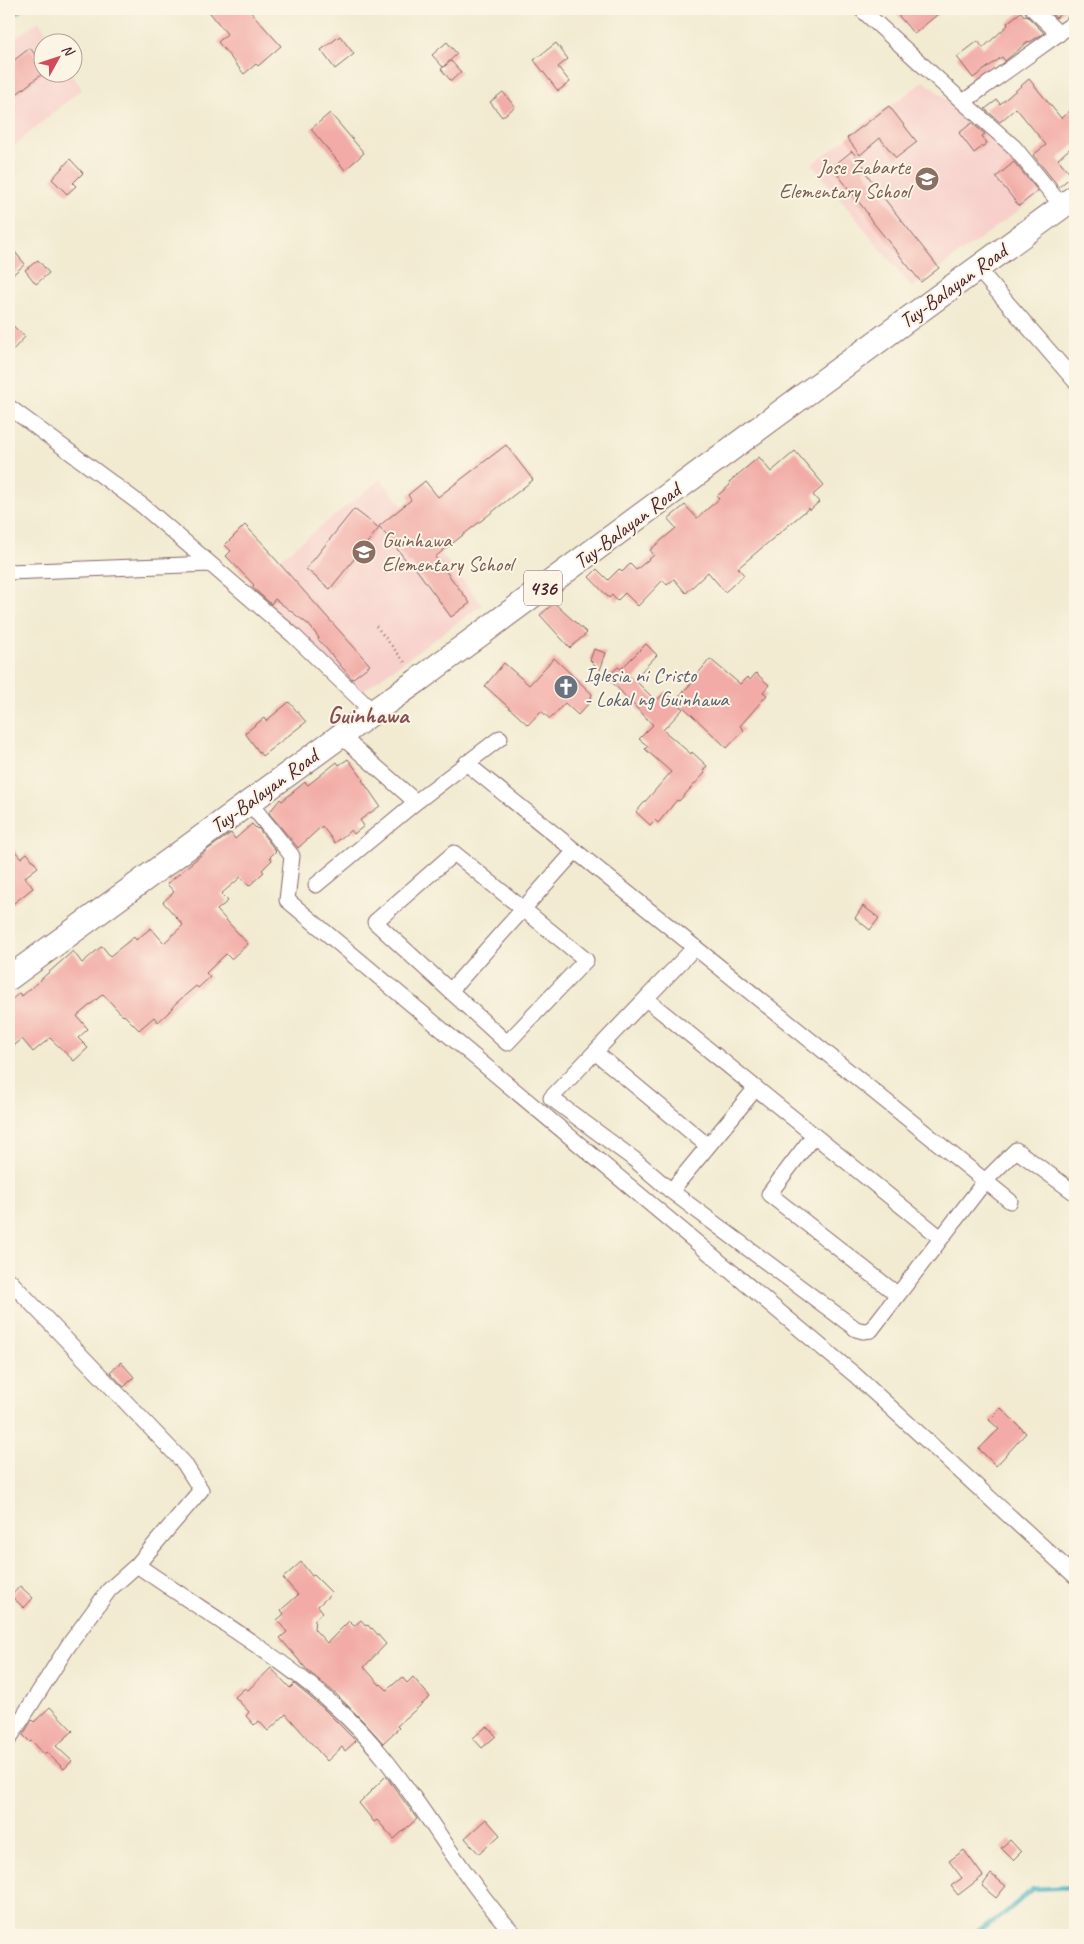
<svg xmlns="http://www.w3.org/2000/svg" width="1084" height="1944" viewBox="0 0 1084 1944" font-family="Caveat,sans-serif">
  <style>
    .built { fill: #f7d0cb }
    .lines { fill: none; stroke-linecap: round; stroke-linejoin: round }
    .stream { stroke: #43b0bf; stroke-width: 4.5 }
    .building { fill: #f2aba6 }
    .minor-casing { stroke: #856665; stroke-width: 17 }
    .primary-casing { stroke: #856665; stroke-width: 26 }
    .path { stroke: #856665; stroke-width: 2.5; stroke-dasharray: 1 4; stroke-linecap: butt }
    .minor { stroke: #fff; stroke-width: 15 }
    .primary { stroke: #fff; stroke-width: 24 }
    .labels { text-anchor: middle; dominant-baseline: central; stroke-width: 4; stroke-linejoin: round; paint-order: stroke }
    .shield { fill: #fcf5e5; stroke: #7f5f63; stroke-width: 1 }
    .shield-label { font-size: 20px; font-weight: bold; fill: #4a1f2b }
    .education-label { font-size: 21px; fill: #785e54; stroke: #fcf5e5; text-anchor: end }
    .street-label { font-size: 21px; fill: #4a1f2b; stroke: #fcf5e5 }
    .worship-label { font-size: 21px; fill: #5b616d; stroke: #fcf5e5; text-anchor: start }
    .quarter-label { font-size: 24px; font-weight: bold; fill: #855056; stroke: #fcf5e5 }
  </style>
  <rect width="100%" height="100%" fill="#fcf5e5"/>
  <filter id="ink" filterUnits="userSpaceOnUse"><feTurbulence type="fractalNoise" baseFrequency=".02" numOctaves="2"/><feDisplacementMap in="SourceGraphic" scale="10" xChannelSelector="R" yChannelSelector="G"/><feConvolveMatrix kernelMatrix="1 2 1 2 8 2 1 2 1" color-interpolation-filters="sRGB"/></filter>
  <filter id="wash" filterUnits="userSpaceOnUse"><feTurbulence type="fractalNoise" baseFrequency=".0096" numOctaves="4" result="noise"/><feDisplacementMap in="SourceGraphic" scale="20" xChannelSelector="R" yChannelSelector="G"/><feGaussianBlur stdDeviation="1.12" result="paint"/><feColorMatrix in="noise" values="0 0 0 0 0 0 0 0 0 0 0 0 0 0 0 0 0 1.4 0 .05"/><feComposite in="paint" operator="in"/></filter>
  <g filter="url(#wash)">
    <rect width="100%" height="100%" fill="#f2ebd2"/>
    <path class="built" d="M39 21 53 42H42V72L71 73 82 89 9 150V42Z
      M924 81 1000 143 1043 193 912 288 812 164Z
      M381 479 482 605 361 692 244 587Z"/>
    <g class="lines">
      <path class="stream" d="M9 18 22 9
        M971 1935 999 1918 1033 1889 1075 1887"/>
    </g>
    <g id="blocks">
      <path class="building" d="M207 9H248L281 46 258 66 256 64 244 74 218 42 227 34Z
        M893 9H944L914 34Z
        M1046 9H1066L1056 18Z
        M1021 12 1024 16 1026 15 1044 33 1030 42 1029 41 1005 61 1002 57 973 78 957 57 978 41 983 48 1008 25 1007 23Z
        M340 36 354 54 335 69 321 50Z
        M447 42 457 54 443 67 432 55Z
        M556 43 568 59 558 67 570 82 558 91 534 60Z
        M30 48 42 64V74L9 100V64Z
        M451 61 461 72 451 81 441 69Z
        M1029 79 1061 118 1075 107V144L1058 159 1072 176 1059 187 1033 155 1046 145 1016 108 1000 122 985 109 997 100 1000 104Z
        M503 92 515 107 502 117 490 102Z
        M889 106 917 142 896 158 880 138 860 155 847 138Z
        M330 113 364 153 345 170 311 129Z
        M972 123 985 134 982 136 987 143 974 153 959 133Z
        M852 151 866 169 864 170 883 197 939 268 921 282 867 215 868 214 832 167Z
        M70 159 83 173 73 183 76 186 67 194 52 179Z
        M1014 162 1038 191 1019 206 996 177Z
        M9 245 25 264 9 278Z
        M38 260 49 273 36 284 25 270Z
        M9 322 25 337 9 354Z
        M506 445 533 480 435 557 470 603 451 617 411 562 409 564 379 526 411 500 408 495 425 481 438 497Z
        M795 451 824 485 813 495 819 502 810 510 809 508 738 568 744 575 725 592 708 572 686 593 674 579 667 585 663 580 638 606 625 593 617 601 612 595 609 598 589 577 597 569 608 580 619 569 622 572 630 564 636 570 654 555 650 550 676 528 668 519 685 505 697 518 719 499 717 496 730 485 729 482 759 457 771 472Z
        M354 509 379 528 330 589 306 569Z
        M245 525 270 551 269 552 370 665 352 679 318 639 319 638 309 625 275 599 271 604 252 587 254 585 226 556 231 551 225 545Z
        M554 603 587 633 570 648 540 615Z
        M646 644 657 655 634 679 656 701 665 692 683 709 663 730 691 754 692 752 707 766 703 771 705 773 679 801 677 800 658 823 655 820 650 825 636 812 671 772 645 749 648 746 639 739 653 725 607 677 618 667 621 669Z
        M594 649 606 653 600 670 590 660Z
        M554 658 592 694 590 702 578 715 565 703 550 719 541 711 528 725 485 686 504 663 529 685Z
        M710 659 740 684 747 677 750 680 756 673 769 685 763 692 767 695 740 726 744 730 727 748 676 700 696 678 695 677Z
        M289 702 306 722 262 756 245 733 264 718 266 721Z
        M348 759 363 779 362 780 380 806 360 820 364 826 354 834 351 830 335 843 322 826 298 848 269 813 280 799 282 801 305 782 308 785 337 762 339 765Z
        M252 824 257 829 258 828 276 851 270 857 272 860 262 870 264 872 249 886 241 877 221 894 228 901 217 910 248 944 231 959 226 954 206 973 210 977 198 988 196 986 175 1004 169 1012 158 1022 154 1017 139 1030 124 1015 123 1016 103 994 77 1016 88 1029 78 1038 88 1048 74 1061 50 1038 33 1052 22 1039 9 1050V1002L19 993 22 996 73 951 82 963 102 946 110 956 134 937 136 940 151 928 164 943 183 925 163 902 174 892 167 884 207 850 231 833 235 839Z
        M9 844 21 858 27 853 38 867 25 877 33 888 9 907Z
        M863 906 879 918 870 930 855 918Z
        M121 1362 134 1377 124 1387 110 1372Z
        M1001 1408 1026 1433 996 1466 979 1449 999 1429 989 1420Z
        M301 1562 312 1576 314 1575 332 1593 318 1606 323 1612 315 1619 314 1629 327 1643 349 1621 354 1626 361 1620 366 1626 368 1625 371 1629 372 1628 386 1644 364 1667 380 1685 381 1684 387 1690 402 1677 407 1683 413 1677 430 1697 397 1726 399 1728 383 1743 364 1722 336 1694 308 1671 280 1638 287 1632 277 1620 284 1614 281 1610 298 1595 283 1578Z
        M20 1586 33 1598 24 1608 11 1596Z
        M271 1668 290 1688 294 1684 323 1708 356 1741 345 1751 342 1747 327 1761 286 1714 268 1731 259 1721 254 1725 246 1716 249 1712 235 1697 245 1688 248 1690Z
        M50 1707 73 1731 56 1746 72 1761 64 1769 46 1752 44 1754 32 1741 30 1742 23 1735 32 1720 34 1722Z
        M487 1726 496 1736 482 1748 473 1738Z
        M386 1776 417 1819 394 1839 377 1820 374 1822 359 1803Z
        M486 1819 500 1835 479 1854 465 1838Z
        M1010 1840 1021 1852 1013 1860 1001 1848Z
        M964 1850 983 1876 958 1895 951 1886 962 1878 949 1861Z
        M991 1874 1006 1886 996 1898 982 1886Z"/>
    </g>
  </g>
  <g filter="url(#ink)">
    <use href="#blocks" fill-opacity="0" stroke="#856665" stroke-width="1"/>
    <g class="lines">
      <defs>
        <path id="minor" d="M861 9 963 102 1075 22
          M1033 9 1059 34
          M963 102 1014 147 1062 206
          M977 268 1075 381
          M9 407 143 506 293 635 373 712
          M9 572 210 564
          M340 735 416 802 500 738
          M466 763 1010 1201
          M249 802 292 856 287 900 855 1375 1075 1576
          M454 853 586 960 507 1043 375 922Z
          M316 885 416 802
          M695 947 551 1098 635 1160 671 1191 856 1329 863 1331 871 1330 985 1181 1016 1150 1075 1193
          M450 991 575 851
          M646 999 941 1238
          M595 1052 708 1146
          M814 1135 769 1194 898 1295
          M671 1191 756 1088
          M9 1280 184 1463 201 1490 137 1565C222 1625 318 1675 384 1758 430 1815 465 1881 515 1935
          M9 1739 68 1646 109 1590 137 1565"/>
        <path id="primary" d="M9 978 373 712 417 681 785 409 1075 197"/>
      </defs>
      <use href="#minor" class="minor-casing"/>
      <use href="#primary" class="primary-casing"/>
      <path class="path" d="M376 626 407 665"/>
      <use href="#minor" class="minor"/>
      <use href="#primary" class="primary"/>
    </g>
  </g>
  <defs>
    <symbol id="school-disc" viewBox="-11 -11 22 22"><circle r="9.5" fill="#8d6e63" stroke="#fcf5e5"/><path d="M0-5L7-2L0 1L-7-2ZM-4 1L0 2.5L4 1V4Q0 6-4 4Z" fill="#fff"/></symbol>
    <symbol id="church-disc" viewBox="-11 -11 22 22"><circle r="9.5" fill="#6b7280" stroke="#fcf5e5"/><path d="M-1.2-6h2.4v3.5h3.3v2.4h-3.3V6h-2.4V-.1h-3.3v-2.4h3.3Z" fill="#fff"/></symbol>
  </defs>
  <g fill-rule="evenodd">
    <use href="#school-disc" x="913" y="165" width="28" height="28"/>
    <use href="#school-disc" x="350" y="538" width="28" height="28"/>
    <use href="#church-disc" x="552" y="673" width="28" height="28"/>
  </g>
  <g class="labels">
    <rect class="shield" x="524" y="570.5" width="38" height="35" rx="4"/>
    <g class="shield-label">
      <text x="543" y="588">436</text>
    </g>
    <g class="education-label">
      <text x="910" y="167">Jose Zabarte<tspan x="910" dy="24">Elementary School</tspan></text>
      <text x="382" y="540" text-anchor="start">Guinhawa<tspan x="382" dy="24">Elementary School</tspan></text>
    </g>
    <g class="street-label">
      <text transform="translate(953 286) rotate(-36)">Tuy-Balayan Road</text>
      <text transform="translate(627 526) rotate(-37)">Tuy-Balayan Road</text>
      <text transform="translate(264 791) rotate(-36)">Tuy-Balayan Road</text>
    </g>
    <g class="worship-label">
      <text x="584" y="675">Iglesia ni Cristo<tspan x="584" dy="24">- Lokal ng Guinhawa</tspan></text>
    </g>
    <g class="quarter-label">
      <text x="368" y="715">Guinhawa</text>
    </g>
  </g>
  <rect width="1084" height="1944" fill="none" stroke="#fcf5e5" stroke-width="30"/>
  <g transform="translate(58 58) rotate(50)"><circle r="24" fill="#fcf5e5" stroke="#b59f9b"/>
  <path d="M0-4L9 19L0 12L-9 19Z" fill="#d1495b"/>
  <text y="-8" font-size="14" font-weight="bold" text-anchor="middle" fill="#4a1f2b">N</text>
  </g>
</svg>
